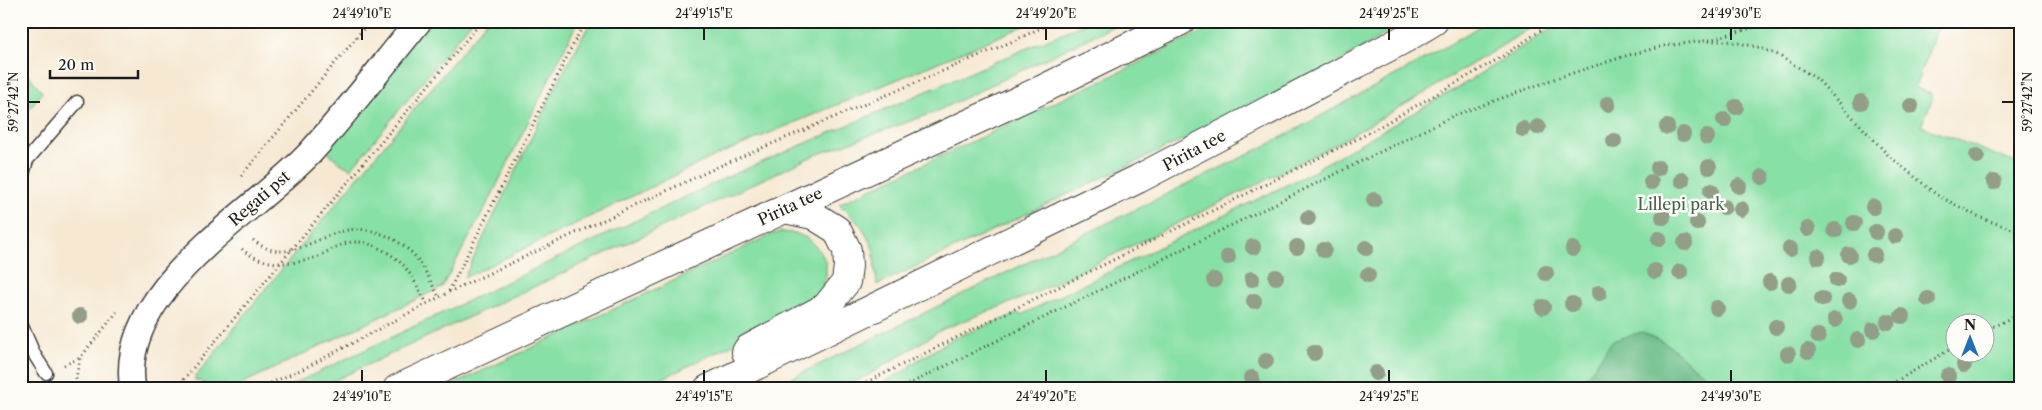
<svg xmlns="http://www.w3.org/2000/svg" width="2042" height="410" viewBox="0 0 2042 410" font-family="'Libre Caslon Text',serif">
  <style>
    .green { fill: #87e0a5; stroke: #527e60; fill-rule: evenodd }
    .forest { fill: #6dbe8a; stroke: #446d53 }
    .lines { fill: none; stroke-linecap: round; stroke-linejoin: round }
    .service-casing { stroke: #3d3b37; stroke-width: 15 }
    .minor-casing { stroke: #3d3b37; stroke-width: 28 }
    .secondary-casing { stroke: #3d3b37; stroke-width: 30 }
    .path { stroke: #3d3b37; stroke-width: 3; stroke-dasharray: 1 4; stroke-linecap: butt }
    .service { stroke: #fff; stroke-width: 12 }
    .minor { stroke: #fff; stroke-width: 25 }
    .secondary { stroke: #fff; stroke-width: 28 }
    .tree { fill: #929e88 }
    .ticks { fill: none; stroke: #1c1c1c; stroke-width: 2 }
    .labels { text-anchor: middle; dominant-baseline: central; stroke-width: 5; stroke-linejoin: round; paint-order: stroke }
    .street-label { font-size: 16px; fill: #1c1c1c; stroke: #fdfcf7 }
    .park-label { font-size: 16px; fill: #41614c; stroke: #fdfcf7 }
    .neatline { fill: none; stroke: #1c1c1c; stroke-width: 2 }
    .ticks-label { font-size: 12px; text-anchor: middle; fill: #1c1c1c }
  </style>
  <rect width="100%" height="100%" fill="#fdfcf7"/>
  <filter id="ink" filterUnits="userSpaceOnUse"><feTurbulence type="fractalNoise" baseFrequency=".02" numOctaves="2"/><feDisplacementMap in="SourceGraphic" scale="10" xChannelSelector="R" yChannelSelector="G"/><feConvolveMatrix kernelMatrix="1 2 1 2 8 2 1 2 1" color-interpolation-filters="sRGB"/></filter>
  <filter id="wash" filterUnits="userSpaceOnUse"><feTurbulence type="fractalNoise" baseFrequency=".0096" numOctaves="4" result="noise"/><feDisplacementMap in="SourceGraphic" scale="20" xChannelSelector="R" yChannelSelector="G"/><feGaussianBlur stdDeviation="1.12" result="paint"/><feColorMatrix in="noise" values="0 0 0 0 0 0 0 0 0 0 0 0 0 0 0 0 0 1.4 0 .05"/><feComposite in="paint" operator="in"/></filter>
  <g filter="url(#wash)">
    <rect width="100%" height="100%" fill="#f6e8d1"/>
    <path class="green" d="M421 21H472L351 169 340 163 324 149Z
      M487 21H578L490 199 442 287 231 389H216L194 379 254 303Z
      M591 21H1036L713 157 464 278 558 82Z
      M1090 21H1124L933 113 815 155 316 389H283L725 178Z
      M1224 21H1406L1311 79 877 285 873 248 862 227 839 204 1124 70Z
      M1488 21H1542L1423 94 1336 144 1256 185 1033 294 943 329 867 376 840 389H769L1273 142 1425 59Z
      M1563 21H1940L1915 87 1931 94 1932 100 1921 126 2021 165V389H871L910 368V365L954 338 1019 313 1021 315 1319 169V167L1459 87ZM1954 322H1984V352H1954Z
      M21 65 42 92 21 120Z
      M782 232 795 233 807 238 821 252 826 263V276L821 292 799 312 641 389H444L773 234Z"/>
    <path class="forest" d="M1642 332 1669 345 1691 365 1707 377V389H1573L1593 369 1612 341Z"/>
  </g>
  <g filter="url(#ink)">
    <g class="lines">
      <defs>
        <path id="service" d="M21 167 77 102
          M21 181 27 160
          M21 324 34 354 46 373"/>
        <path id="minor" d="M133 389C115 291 253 214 310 153 348 111 383 65 419 21"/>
        <path id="secondary" d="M746 352 748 349 826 307 846 282 848 266 847 250 837 230 813 215 785 209
          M397 389 1041 90 1181 21
          M708 389 1138 179 1406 38 1434 21"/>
      </defs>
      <use href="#service" class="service-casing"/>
      <use href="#minor" class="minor-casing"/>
      <use href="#secondary" class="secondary-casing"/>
      <path class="path" d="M1709 40 1776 21
        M241 176 370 21
        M253 240C284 265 309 241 339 232 365 224 394 235 413 254 424 266 431 283 439 297
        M242 249C262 267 295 266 319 256 332 250 342 241 358 242 372 242 392 254 402 264 412 274 419 291 427 303
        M449 291 585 21
        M1984 331 2021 313
        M64 365 80 358
        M74 389 80 358 117 312
        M181 389 183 380 482 21
        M257 389 305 368 449 292 722 165 1011 42 1056 21
        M853 389 1363 136 1505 55 1554 21
        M899 389 1453 116 1554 79 1629 55 1664 46 1704 41H1728L1758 47 1778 55 1817 79 1888 155 1937 195 1981 218 2021 232
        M1883 389 1954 347"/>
      <use href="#service" class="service"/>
      <use href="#minor" class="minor"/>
      <use href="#secondary" class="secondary"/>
    </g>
    <g class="tree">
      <circle cx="1861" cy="102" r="8"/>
      <circle cx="1608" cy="104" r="8"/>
      <circle cx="1911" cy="106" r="8"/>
      <circle cx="1736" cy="107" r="8"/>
      <circle cx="1724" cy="120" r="8"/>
      <circle cx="1538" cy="127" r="8"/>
      <circle cx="1667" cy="127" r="8"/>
      <circle cx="1523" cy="129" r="8"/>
      <circle cx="1683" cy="134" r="8"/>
      <circle cx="1707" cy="137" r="8"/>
      <circle cx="1614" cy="141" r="8"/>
      <circle cx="1977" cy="156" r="8"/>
      <circle cx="1709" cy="167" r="8"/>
      <circle cx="1658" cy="168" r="8"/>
      <circle cx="1762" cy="177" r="8"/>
      <circle cx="1682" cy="180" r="8"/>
      <circle cx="1651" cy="182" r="8"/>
      <circle cx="1994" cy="182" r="8"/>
      <circle cx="1739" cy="186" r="8"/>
      <circle cx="1711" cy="191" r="8"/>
      <circle cx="1374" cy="200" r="8"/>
      <circle cx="1724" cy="207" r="8"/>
      <circle cx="1873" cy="207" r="8"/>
      <circle cx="1741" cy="209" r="8"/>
      <circle cx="1663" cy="217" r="8"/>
      <circle cx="1308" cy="218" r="8"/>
      <circle cx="1697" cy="223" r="8"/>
      <circle cx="1854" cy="223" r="8"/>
      <circle cx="1808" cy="229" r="8"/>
      <circle cx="1835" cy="230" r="8"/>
      <circle cx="1876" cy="232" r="8"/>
      <circle cx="1895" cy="236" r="8"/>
      <circle cx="1659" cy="239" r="8"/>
      <circle cx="1685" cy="243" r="8"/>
      <circle cx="1253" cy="247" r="8"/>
      <circle cx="1297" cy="247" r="8"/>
      <circle cx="1366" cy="248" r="8"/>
      <circle cx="1573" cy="249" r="8"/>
      <circle cx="1790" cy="249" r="8"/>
      <circle cx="1324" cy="250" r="8"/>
      <circle cx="1849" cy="255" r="8"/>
      <circle cx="1874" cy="255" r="8"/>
      <circle cx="1228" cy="257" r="8"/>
      <circle cx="1818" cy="257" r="8"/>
      <circle cx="1655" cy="271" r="8"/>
      <circle cx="1680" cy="272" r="8"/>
      <circle cx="1546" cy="273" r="8"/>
      <circle cx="1368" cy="275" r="8"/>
      <circle cx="1276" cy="277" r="8"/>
      <circle cx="1252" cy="279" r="8"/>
      <circle cx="1214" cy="280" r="8"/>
      <circle cx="1837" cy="280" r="8"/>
      <circle cx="1770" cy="282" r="8"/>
      <circle cx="1789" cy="284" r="8"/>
      <circle cx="1599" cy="293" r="8"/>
      <circle cx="1822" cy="299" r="8"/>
      <circle cx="1928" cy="299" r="8"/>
      <circle cx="1254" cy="301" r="8"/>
      <circle cx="1849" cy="301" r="8"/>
      <circle cx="1572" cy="304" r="8"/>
      <circle cx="1543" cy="307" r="8"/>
      <circle cx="1717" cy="308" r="8"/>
      <circle cx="80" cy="316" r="8"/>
      <circle cx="1902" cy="316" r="8"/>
      <circle cx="1835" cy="320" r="8"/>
      <circle cx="1888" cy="322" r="8"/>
      <circle cx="1776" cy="327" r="8"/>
      <circle cx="1873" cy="330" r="8"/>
      <circle cx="1818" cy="336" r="8"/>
      <circle cx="1858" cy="340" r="8"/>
      <circle cx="1808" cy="351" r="8"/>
      <circle cx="1314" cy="353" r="8"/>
      <circle cx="1788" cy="354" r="8"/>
      <circle cx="1266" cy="361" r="8"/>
      <circle cx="1964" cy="365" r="8"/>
      <circle cx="1376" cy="373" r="8"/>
      <circle cx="1948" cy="376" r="8"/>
      <circle cx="1252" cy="378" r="8"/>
    </g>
  </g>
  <path class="ticks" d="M362 28V40M704 28V40M1046 28V40M1389 28V40M1731 28V40M28 102H40M2002 102H2014M362 370V382M704 370V382M1046 370V382M1389 370V382M1731 370V382"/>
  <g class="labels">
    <g class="street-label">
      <text transform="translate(1194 150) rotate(-28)">Pirita tee</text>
      <text transform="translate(259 198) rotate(-41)">Regati pst</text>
      <text transform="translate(790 206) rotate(-25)">Pirita tee</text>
    </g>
    <g class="park-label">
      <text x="1681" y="204">Lillepi park</text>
    </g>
  </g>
  <rect width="2042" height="410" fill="none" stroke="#fdfcf7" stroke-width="55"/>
  <g transform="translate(1970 338)"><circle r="24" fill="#fdfcf7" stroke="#a3a29f"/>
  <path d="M0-4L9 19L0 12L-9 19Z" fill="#1f6fb2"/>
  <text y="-8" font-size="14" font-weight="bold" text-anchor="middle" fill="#1c1c1c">N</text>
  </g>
  <path d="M50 70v8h88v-8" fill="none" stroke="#1c1c1c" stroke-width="2.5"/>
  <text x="58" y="70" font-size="15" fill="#1c1c1c" stroke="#fdfcf7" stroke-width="4" paint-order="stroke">20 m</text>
  <rect x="28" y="28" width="1986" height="354" class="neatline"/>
  <g class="ticks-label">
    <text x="362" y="18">24°49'10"E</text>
    <text x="704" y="18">24°49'15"E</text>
    <text x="1046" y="18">24°49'20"E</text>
    <text x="1389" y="18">24°49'25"E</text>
    <text x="1731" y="18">24°49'30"E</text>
    <text transform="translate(14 102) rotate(-90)" y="4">59°27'42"N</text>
    <text transform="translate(2028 102) rotate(-90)" y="4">59°27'42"N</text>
    <text x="362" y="401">24°49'10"E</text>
    <text x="704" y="401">24°49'15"E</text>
    <text x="1046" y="401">24°49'20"E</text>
    <text x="1389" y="401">24°49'25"E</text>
    <text x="1731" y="401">24°49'30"E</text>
  </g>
</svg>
